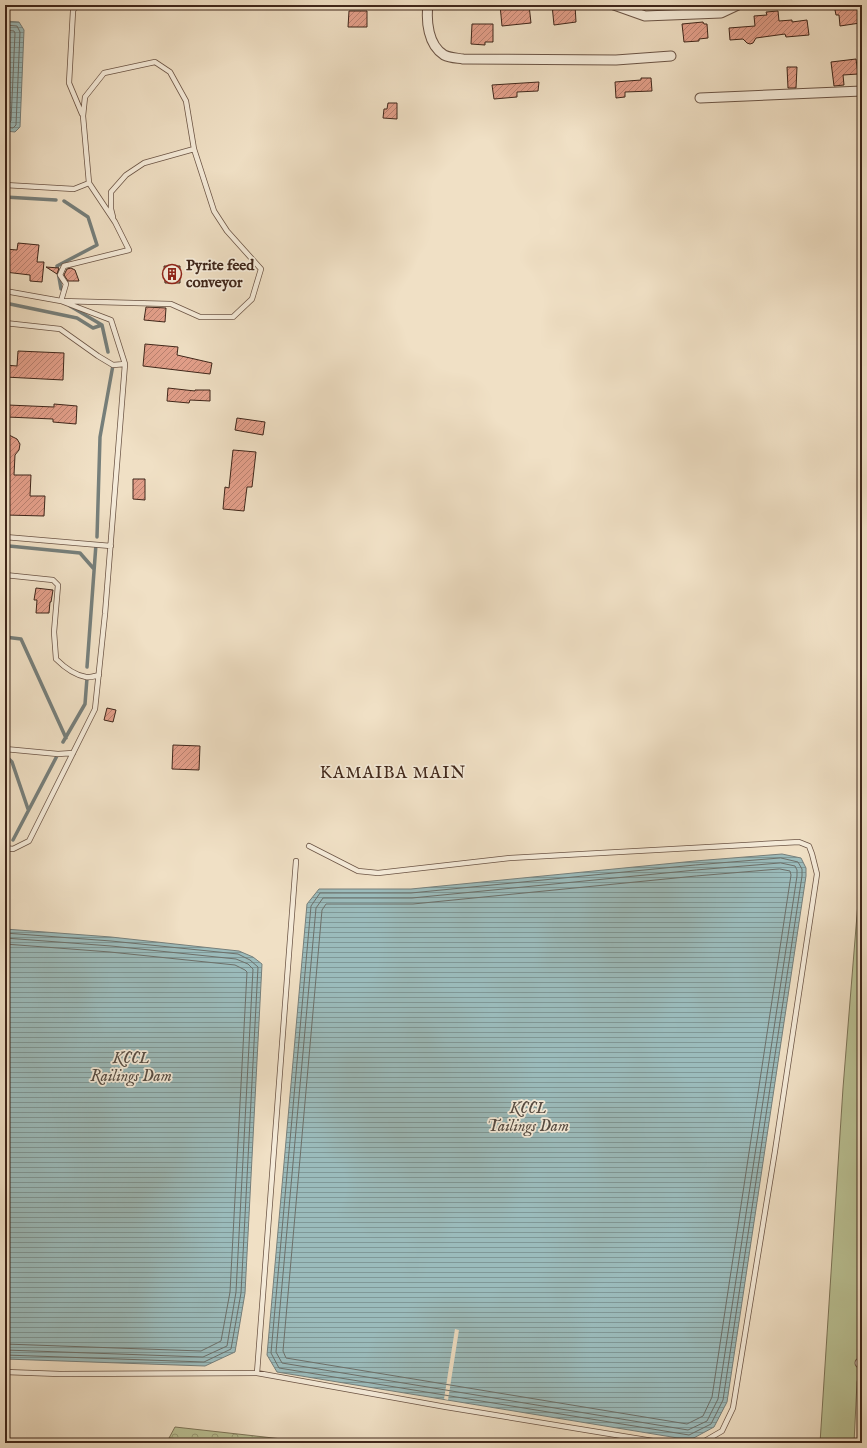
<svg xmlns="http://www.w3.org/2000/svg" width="867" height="1448" viewBox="0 0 867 1448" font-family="'IM FELL English',serif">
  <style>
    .green { fill: #bac295; stroke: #7c7458 }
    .forest { fill: url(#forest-crowns); stroke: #7c7458 }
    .water { fill: url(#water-rules); stroke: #767f7b }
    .pier { fill: #f0e0c5 }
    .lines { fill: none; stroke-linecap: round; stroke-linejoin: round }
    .shore { stroke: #6d706a; stroke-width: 1 }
    .stream { stroke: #767f7b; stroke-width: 3.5 }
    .building { fill: url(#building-hatch); stroke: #3f261a }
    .lane-casing { stroke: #6b5445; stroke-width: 6 }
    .street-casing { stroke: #6b5445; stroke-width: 11 }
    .lane { stroke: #f5ebd9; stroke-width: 4.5 }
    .street { stroke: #f5ebd9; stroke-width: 9 }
    .labels { text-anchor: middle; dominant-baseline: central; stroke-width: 3.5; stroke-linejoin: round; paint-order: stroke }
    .poi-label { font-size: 15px; font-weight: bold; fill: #3f261a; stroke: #f5ebd9; text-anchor: start }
    .water-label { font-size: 16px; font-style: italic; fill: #564b42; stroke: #f5ebd9 }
    .quarter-label { font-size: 17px; letter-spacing: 1px; fill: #3f261a; stroke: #f5ebd9 }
  </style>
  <defs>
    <pattern id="forest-crowns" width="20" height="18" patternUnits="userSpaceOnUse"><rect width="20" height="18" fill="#bac295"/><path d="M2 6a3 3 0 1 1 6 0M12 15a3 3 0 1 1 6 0" fill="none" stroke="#999d79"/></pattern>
    <pattern id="water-rules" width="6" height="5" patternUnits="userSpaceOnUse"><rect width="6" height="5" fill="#9bbbbb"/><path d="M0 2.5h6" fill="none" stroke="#809897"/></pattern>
    <pattern id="building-hatch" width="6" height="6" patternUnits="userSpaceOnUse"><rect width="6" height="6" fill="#e39f8a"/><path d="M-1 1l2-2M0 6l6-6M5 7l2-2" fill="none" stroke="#b98170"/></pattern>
  </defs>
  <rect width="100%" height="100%" fill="#f0e0c5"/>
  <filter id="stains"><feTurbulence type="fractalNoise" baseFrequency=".005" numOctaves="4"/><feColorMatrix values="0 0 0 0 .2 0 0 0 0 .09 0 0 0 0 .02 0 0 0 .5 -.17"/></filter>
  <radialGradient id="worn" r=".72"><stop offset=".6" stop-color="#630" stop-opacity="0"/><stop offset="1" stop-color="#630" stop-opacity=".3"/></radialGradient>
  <path class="green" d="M862 853V1327L859 1363 860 1370 857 1382 854 1443H820L843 1088Z"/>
  <path class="forest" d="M175 1427 300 1441 301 1443H195L191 1440 169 1438Z"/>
  <path class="water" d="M5 21 19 22 24 30 20 127 15 132 5 131Z
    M782 854 801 858 806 868V876L727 1402 714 1427 690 1440 277 1372 267 1355 307 904 319 889H411L695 861Z
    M5 929 111 937 239 951 253 957 262 964 245 1293 235 1352 205 1366 5 1359Z"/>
  <path class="pier" d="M455 1329 459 1330 448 1400 444 1399Z"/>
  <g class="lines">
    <path class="shore" d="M5 25 17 26 20 32 16 125 13 128 5 127
      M5 30 14 31 15 33 11 121 10 122H5
      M5 36 9 38 5 116
      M781 858 798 862 802 869V876L723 1400 711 1424 689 1435 279 1368 271 1353 311 906 320 893H411L695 865Z
      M781 863 795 866 797 870V876L718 1399 707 1421 688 1430 282 1363 276 1352 316 908 323 898H412L696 870Z
      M780 869 790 871 791 875 712 1397 703 1416 687 1424 286 1358 283 1351 322 910 326 904H413L696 876Z
      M5 933 111 941 238 954 250 960 258 967 241 1293 231 1349 204 1362 5 1355
      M5 938 111 946 236 959 248 964 253 969 236 1292 227 1346 203 1357 5 1350
      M5 944 110 952 235 965 245 970 247 972 230 1292 221 1341 201 1351 5 1344"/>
    <path class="stream" d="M5 197 56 200
      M61 289 57 266 97 245 88 217 64 201
      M5 303H6
      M10 304 77 318 93 328 102 325
      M70 306 102 325 108 352
      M97 537 100 437 113 365
      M9 546 80 553 94 569
      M5 637 21 639 66 738
      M87 667 96 544
      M63 742 85 704 87 678
      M5 755 12 762 28 809
      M13 840 58 754"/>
  </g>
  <path class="building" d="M500 5H529L531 23 502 26Z
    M552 5H575L576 22 554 25Z
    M834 5H862V10L858 12 860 23 840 26 839 15H836Z
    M349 11H367V27H348Z
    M778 11 779 21 792 20V22L807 20 809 35 786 37 785 34 756 38 753 43 750 44 747 43 743 39 730 40 729 28 755 26 754 16 767 15 766 12Z
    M703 22 704 24H707L708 38 699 39V41L684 42 682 24Z
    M472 24H493V42H485V45L471 44Z
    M856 59 858 74 843 75 844 85 834 86 831 62Z
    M787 67H797L796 88H788Z
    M641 78H651L652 91 625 92V97L616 98 615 82 641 80Z
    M539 82 538 91 517 92V97L494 99 492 85Z
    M388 103H397V119L383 118 384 109H387Z
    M18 243 39 245 37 262H44L42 282 30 281V275L5 272V249L17 250Z
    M164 266H180V283H165Z
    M46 267 59 268 57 274Z
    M71 268 75 270 79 281H68L64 275 67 269Z
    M146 307 166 308 165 322 144 320Z
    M145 344 178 347 177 355 212 363 210 374 143 366Z
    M18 351 64 353 63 380 5 377V365L17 366Z
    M168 388 195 391V390H210V401L190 400 189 403 167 401Z
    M54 404 77 406 76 424 53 422V419L7 417 8 405 54 407Z
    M237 418 265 422 263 435 235 430Z
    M5 433 17 439 20 444 19 450 15 455 14 475H31L30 496H45L44 516 6 515V511H5Z
    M233 450 256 452 252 487H247L244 511 223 509 225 487 229 488Z
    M133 479H145V500L133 499Z
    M36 588 53 590 51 602H50L49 613H36L37 600H34Z
    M107 708 116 710 113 722 104 720Z
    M173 745 200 746 199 770 172 769Z"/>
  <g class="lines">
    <defs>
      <path id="lane" d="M76 5 73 11 69 83 82 114
        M5 185 74 189 89 183 83 116 85 97 104 73 155 62 170 72 186 101 194 149 214 211 227 231 261 269 252 299 233 317H200L171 304 61 301 5 291
        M113 217 111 209V192L126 175 144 163 194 149
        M5 323 60 329 98 356 113 365 125 364
        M5 537 111 546
        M5 575 53 580 58 585 54 632 56 659C64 667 74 675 86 677 90 678 95 676 99 675
        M5 749 58 754 73 753
        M309 846 358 871 378 873 510 858 799 842 809 846 812 854 817 874 775 1151 733 1408 722 1431 703 1442 697 1443
        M5 848 13 849 29 841 95 709 105 614 125 364 111 320 61 301 66 284 60 275 64 266 129 250 115 222 89 183
        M5 1372 60 1374 257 1373 446 1407 665 1443
        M257 1373 296 861"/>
      <path id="street" d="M428 5C426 21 428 45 444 55 450 58 457 58 463 59L616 60 671 56
        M614 5 645 16 721 13 738 5
        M700 98 862 91
        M860 1363H862"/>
    </defs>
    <use href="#lane" class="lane-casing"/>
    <use href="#street" class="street-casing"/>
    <use href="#lane" class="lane"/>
    <use href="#street" class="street"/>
  </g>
  <defs>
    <symbol id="building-ring" viewBox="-11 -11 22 22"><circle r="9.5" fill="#f5ebd9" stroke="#8f2418" stroke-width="1.5"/><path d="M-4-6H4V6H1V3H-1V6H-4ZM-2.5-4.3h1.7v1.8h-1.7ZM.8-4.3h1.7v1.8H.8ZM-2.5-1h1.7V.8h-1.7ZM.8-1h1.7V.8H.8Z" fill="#8f2418"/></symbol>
  </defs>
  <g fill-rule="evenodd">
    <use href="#building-ring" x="161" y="263" width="22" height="22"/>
  </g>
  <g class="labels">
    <g class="poi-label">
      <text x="186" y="265">Pyrite feed<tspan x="186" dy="17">conveyor</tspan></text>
    </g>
    <g class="water-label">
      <text x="131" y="1059">KCCL<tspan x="131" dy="18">Railings Dam</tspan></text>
      <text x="528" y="1109">KCCL<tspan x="528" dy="18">Tailings Dam</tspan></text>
    </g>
    <g class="quarter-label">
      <text x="393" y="773">KAMAIBA MAIN</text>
    </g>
  </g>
  <rect width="867" height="1448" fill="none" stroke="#f0e0c5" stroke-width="20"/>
  <rect x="6" y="6" width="855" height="1436" fill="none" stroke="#3f261a" stroke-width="2"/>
  <rect x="10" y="10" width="847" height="1428" fill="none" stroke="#3f261a"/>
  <rect width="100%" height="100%" filter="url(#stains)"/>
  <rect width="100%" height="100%" fill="url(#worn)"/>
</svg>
